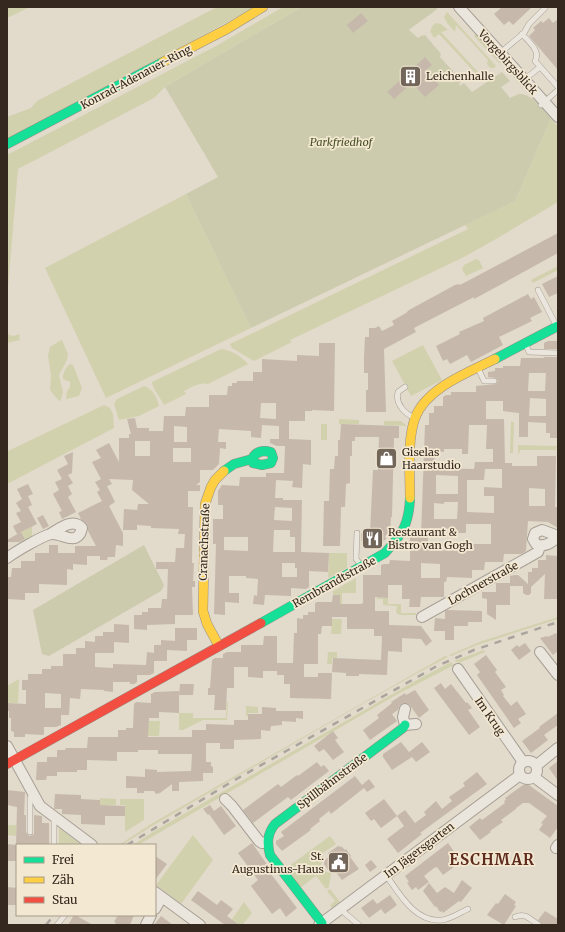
<svg xmlns="http://www.w3.org/2000/svg" width="565" height="932" viewBox="0 0 565 932" font-family="Merriweather,serif">
  <style>
    .green { fill: #d2d1ae }
    .cemetery { fill: #cccbae }
    .building { fill: #c6b9ac; fill-rule: evenodd }
    .lines { fill: none; stroke-linecap: round; stroke-linejoin: round }
    .lane-casing { stroke: #a79f95; stroke-width: 6 }
    .street-casing { stroke: #a79f95; stroke-width: 12 }
    .fast-casing { stroke: #978f85; stroke-width: 10 }
    .slow-casing { stroke: #978f85; stroke-width: 10 }
    .jam-casing { stroke: #978f85; stroke-width: 10 }
    .lane { stroke: #eae6dd; stroke-width: 5 }
    .street { stroke: #eae6dd; stroke-width: 10 }
    .fast { stroke: #16e098; stroke-width: 9 }
    .slow { stroke: #ffcf43; stroke-width: 9 }
    .jam { stroke: #f24e42; stroke-width: 9 }
    .rail { stroke: #aaa59d; stroke-width: 2.5; stroke-dasharray: 7 7; stroke-linecap: butt }
    .labels { text-anchor: middle; dominant-baseline: central; stroke-width: 3.5; stroke-linejoin: round; paint-order: stroke }
    .street-label { font-size: 11px; fill: #35281e; stroke: #f3e8d1 }
    .poi-label { font-size: 11px; fill: #35281e; stroke: #f3e8d1; text-anchor: start }
    .park-label { font-size: 11px; font-style: italic; fill: #475025; stroke: #f3e8d1 }
    .district-label { font-size: 15px; font-weight: bold; letter-spacing: 1px; fill: #5f2b1f; stroke: #f3e8d1 }
  </style>
  <rect width="100%" height="100%" fill="#e2dacb"/>
  <path class="green" d="M7 7H30L7 18Z
    M217 7H256L7 139V117L31 108 37 101Z
    M283 7H302L165 87 154 98 18 169 8 288H7V155L216 46Z
    M447 12 496 66 494 68H490L487 64 488 60 456 25 455 32 447 23 444 17Z
    M436 23 441 24 448 30 441 32 480 74 484 70 486 74 485 79 480 81 474 79 478 76 439 34 434 38 430 31 433 25Z
    M476 33 500 63H499L474 36Z
    M551 118 558 127V202L496 239 464 257 290 340 292 342 254 361 232 348 230 344 468 229 465 225 515 201Z
    M186 194 251 328 106 398 45 268Z
    M476 259 479 260 483 268 466 276 462 269 464 265Z
    M558 266V270L533 283 531 280Z
    M7 331 9 335 14 336 19 334 20 340 7 343Z
    M61 340H62L68 354 67 360 59 375 63 392 61 400 59 401 50 390 51 375 48 356 50 347Z
    M423 345 442 380 411 396 392 361Z
    M221 349C231 350 241 356 248 364L208 384C200 382 192 387 184 391L186 394 164 405C160 397 153 390 152 382Z
    M70 364 73 365 82 388 79 396 66 399 67 391 70 387V382L63 379C62 374 66 367 70 364Z
    M144 386C153 389 157 397 159 406L139 416 119 420 114 404 117 399Z
    M104 405 110 408 113 414 114 428 7 484V454L8 451Z
    M339 419 359 420V424H339Z
    M384 421H401L407 426 384 425Z
    M511 422H514L513 453H510Z
    M321 424H327V440H321Z
    M518 445 557 446 556 450H520L519 454H518Z
    M32 526V538L19 545V542L25 539 21 532Z
    M329 553H347V568L328 578Z
    M356 578V593H342V617H340V595H333V591Z
    M377 597 388 598V604H401V613H416V615H400L396 613 397 606 383 605V599H377Z
    M558 617V619L477 645 451 656 449 655 482 641Z
    M332 619H342L341 634H331Z
    M484 650 485 652 459 663 454 661Z
    M328 652H337V658H332V664H327Z
    M445 656 448 657 414 675 350 711 152 826 122 845H119L151 824Z
    M451 662 453 664H456L396 695 138 845H133L156 830 417 680Z
    M19 679 18 703H7V686Z
    M227 702H228L227 720H203L183 730H179V713H193V718H226Z
    M246 706 258 707V713H248V716H246Z
    M148 721H160L159 736H148Z
    M100 798 116 799V805H100Z
    M120 799H144V820L125 832V805H120Z
    M7 825H17L16 836 7 835Z
    M59 828 82 845H59Z
    M193 835 213 860 181 904 156 885Z
    M330 836 336 844 323 853 321 866 326 872 331 873 329 887 326 889 316 876 300 888 285 869Z
    M330 889 340 902 332 908 330 905 335 901 327 891Z
    M244 902 252 913 243 924 228 925Z"/>
  <path class="cemetery" d="M302 7H439C430 16 419 21 409 30L418 38 421 36 425 35 441 54 440 57 462 81 459 84 460 86 464 83 472 92 502 72 510 81 501 87 510 98C512 97 516 95 519 94 531 93 544 110 551 118L515 201 251 328 186 194 218 177 165 87Z
    M144 545 164 585 161 591 49 656 42 654 33 610Z"/>
  <path class="building" d="M502 7H532L513 25 509 21 504 25 494 14Z
    M361 13 368 21 353 33 347 25Z
    M549 18 553 23 558 19V70L529 36 535 30 533 28 541 21 543 23Z
    M425 57 432 65 426 70 439 85 425 97 412 83 394 99 387 92Z
    M558 233V253L500 285 474 299V297L414 328 416 332 384 349 386 412H366V390H368V373H364V357L365 337H369V328H375L379 326 382 331 394 325 392 321 406 313 409 310 455 285 459 284 460 285Z
    M558 276V293L549 297 542 284Z
    M528 294 531 299 534 297 542 312 530 318 532 321 499 337 503 345 471 362 467 355 450 364 447 359 443 361 436 346 460 334 459 332 484 321 483 318Z
    M548 341H558V349H544V343Z
    M319 343H335L334 411 312 410V411H305V421H289V439L311 440V465L303 464 302 488 292 487 293 481 276 480 275 498H283V500H302L301 552 329 553 328 572 309 571V587L306 589 291 588V596L265 595 264 605 253 604 254 595 257 596 258 579 246 578V576H229V593H239V603L225 602V615L214 614 216 544H213V519H223V505H218V491L222 485 239 486 240 477H266V473H284L285 446H277L270 443V439H279V426L262 425 261 438 251 437V431L219 429 218 442H226V449L220 448 219 464 213 470H200V482L196 485H200V491H188V507H193L192 563H194L193 581H195V587H192L193 615H175V624L147 625V630L134 629V615H142V612H148V608H161L162 599H167L168 569H156V562H175L176 548H184L185 534H178L179 529 151 528V526L137 525V530H123L124 509 137 510 138 504H149L132 490 133 480 109 479 112 484 107 486 115 502 109 506 123 533V546L116 545 115 557H108L107 560H100V556H87V565L73 564V570L67 569V585L39 584V593H25V600L7 599V577H11L12 568H21V561H35V553H49V545H58V553H75V546H96L88 531V526L81 519 78 513 102 501 97 492 100 490 95 482 101 479 92 462 101 458 96 450 109 443 119 462V438H129V434H131L127 419 135 418 137 428H149V431H163L164 416H185L186 407H209V395H227L228 386H232V383H237V381H253V372H262V359L297 361V355L319 356ZM261 403H276V419L260 418ZM174 426 187 427V442H174ZM135 441H150V456H135ZM173 448H191V462H173ZM275 507 292 508V521L274 520ZM274 530H290V537H295V552H273ZM224 537H248V551L224 550ZM282 563H295V568H297V577H282Z
    M544 357H558L557 438H550V433H546V423L528 422V437H519V413L503 411V401H486V419H504L505 463H512V466H537V456H556L555 507H558V528L548 522 528 521 526 551 522 554H504L503 562H485L484 570H472V578L447 577 446 582H444V597H421L420 607H409L410 599H402V585H388V598L375 597V611H389V625L421 626 432 641 426 646 421 639 402 638V652L388 651 387 675 359 674V676H346V673L332 672 333 658 381 660 382 636H374V629H347V617H332V626H322L321 634H318V664H304V677H318V673H332L331 699 290 698V684H284V675H277V671H263V678L248 677V667H234V688H227L226 710H214L215 695H208V688H210L212 660 215 658H223V654L227 652H241V645H263L264 636H277V663H293L294 633H297V618L303 619V615H308V612H315V603L317 602H332L333 595H340V604H361L363 603V575H381V565L384 564H389L390 560 410 561V536L421 535 425 425H429V413H434V406H443V397L446 395H451V392H476V386L496 384 498 381 496 378 488 377V372L495 371V368H503V366H520L521 358H544ZM529 373H546L545 391H528ZM530 398 546 399V416H529ZM469 425H487L486 449H493V462H475L474 469 434 468 435 451 444 452V449H462V454H468ZM485 469H502V488L484 487V496H494V513L467 512V480H484ZM436 475 458 476V494H436ZM529 488 545 489V506H529ZM444 502H458L457 519H434V503L444 504ZM466 524H491V544H472V551L428 550V535H430V528L457 529V533H466ZM421 563 440 564V578H421Z
    M341 424 399 426V438H394L392 517H391L390 532 385 536 386 539 380 544H375L373 541H361V533H370L373 470H378L379 437H355V441H352V456H350V483L346 484 345 507H341L340 546H323L324 501H329L330 469H334L335 456H338V440H340Z
    M73 452 72 473 68 475 73 483 68 486 72 494 68 497 76 512 62 519 59 512 62 511 53 494 59 490 55 482 62 479 57 470 68 464 64 456Z
    M28 484 33 494 28 496 32 505 28 507 37 524 17 534 13 526 21 522 16 513 21 511 16 503 22 499 17 489Z
    M43 515 49 526 43 529 37 518Z
    M21 532 25 539 19 542H7V540Z
    M546 555 557 556 558 599H544L545 574 531 587V593L529 595H526L523 593V586H510V605H496V620L487 614V599L482 598V592H496V583H510V576L515 575H518L528 584V572H532V568H538V560H546Z
    M447 610 482 611V622H468V626H454V640H445V631H434L435 618 445 619V611Z
    M114 624 129 625V643L114 642V653H95V667L113 668V664L146 665 147 652 154 653V645H161V640L175 641V628H197V640H187V651L167 650V661H154V673L150 675H137V682L134 684H130V682H113V692L104 691V690L81 689 80 699 70 698 69 715H61V725L56 727H44V734L43 735 25 734V737H14V732L11 731V718H9V711H7V703L26 704V690H22V680H28V674H42V669H51V666H63V654H76V648H85V641L95 642V636H103V632H114ZM45 693 61 694V708H45Z
    M556 633 558 637V651L553 655 540 638 547 636 548 637Z
    M525 643 531 651 519 660 511 650 517 645 519 647Z
    M486 655 497 670 495 672 506 687 501 690 504 695 503 696 511 706 517 701 526 714 518 719 521 723 514 728 477 675 480 672 474 664Z
    M441 683 445 689 451 684 466 703 467 702 472 708 468 710 480 727 469 735 434 688Z
    M180 684H194L193 695H179Z
    M415 690 429 710 419 718 409 704 403 703 400 705 398 710 392 714 397 721 370 740 363 730 379 718 377 715 392 703 391 702 405 693 406 695Z
    M179 691V713L159 712V718H149L148 737H192V730H206V724L234 725V720H248V714H262V707L276 708V711H303V719L296 718V722L282 721V725L271 726 270 731 261 730V739L234 740V749H220V743H206V762H211V766L213 767V773H203V781L179 782V791H172V784L160 793 156 794 154 791H144V793H137V788H126V776L145 777V769L157 770V772L191 771 192 754H158V750H138V752H117V761L87 760V770H77V772H57V776H47L46 780H36L37 762H47V757H57V750H65L66 748H87L88 737H118V730H126V728H133L134 704 136 702 151 703V694L155 692Z
    M558 713V725L544 735 548 740 531 753 522 741 540 728 539 727Z
    M333 731 338 738 335 740 344 752 333 760 324 749 319 752 314 746Z
    M401 742 409 752 422 742 430 752 416 762 412 757 392 770 383 757V754Z
    M558 761V781L549 768Z
    M317 762 321 767 324 765 329 771 291 800 288 797 253 823 243 810 278 784 281 787 297 775 298 776Z
    M477 772 487 784 420 833 422 834 398 853 387 839 404 826 397 816 405 810 415 823 426 815 424 812 436 801 442 809 452 801 449 797 465 786 463 783Z
    M355 776 362 785 369 779 375 787 367 792 364 788 331 814 329 811 319 819 320 821 310 829 311 830 282 851 276 844V841L284 836 281 832Z
    M526 783 558 806V827L550 838 539 830 543 824 541 823 547 816 529 803H523L516 808V809L501 820 503 822 490 831 491 832 480 840 469 827 480 818 482 820 505 803 504 801 506 800 505 798Z
    M7 790 25 792 24 815H26V832L28 835 30 836 34 834V815L42 816V823H49V845H17V861H7V844L16 845 17 807 7 805Z
    M55 794 81 795V799L100 800V805L125 806V816H105V825L81 824V815L62 814V809H54Z
    M384 799 397 816 381 828 374 819 371 821 365 813Z
    M210 805 214 811 221 806 236 826 224 835 209 814 212 813 208 815 203 809Z
    M252 843 273 873 271 874 297 908 286 917 280 908 272 914 251 886 258 880 238 853Z
    M448 843 458 857 451 862 454 867 443 875 437 867 434 868 424 876 429 882 418 890 416 887 412 890 407 883 409 882 405 876Z
    M338 846 342 847 345 850 346 849 351 856 350 857 359 869 342 880 332 867 328 870 324 864 325 860 330 856 328 853Z
    M155 856 167 864 155 880Z
    M371 860 377 867 370 872 365 865Z
    M462 880 472 888 461 902 459 901 443 913 442 911 440 912 436 906 435 907 423 891 429 883 437 893 445 887 454 893Z
    M7 887 17 888V905H7Z
    M198 891 217 905 221 900 233 909 227 916 239 925H225L191 900Z
    M505 894 516 902 514 905 516 906 504 925 487 915 496 903 498 904Z
    M390 895 397 905 385 914 381 909 369 918 361 908 373 899 377 904Z
    M545 911 558 919V925H543L538 920Z
    M74 915H75L93 925H68Z
    M118 915H134L130 925H115L116 923 114 922Z
    M161 916 173 925H154Z"/>
  <g class="lines">
    <defs>
      <path id="lane" d="M522 34C529 42 541 51 535 61L558 87
        M500 53 524 33 529 24 545 8
        M524 80 540 67
        M541 105 558 90
        M538 290 556 325
        M526 345 529 352 558 353
        M478 368 484 381H494
        M405 387 398 392C395 404 405 414 415 418
        M357 533 356 559 361 565
        M30 832V798L34 795
        M54 845V818
        M386 875C399 893 415 923 442 920 451 919 459 913 468 909
        M340 909 359 925
        M515 917C525 912 531 920 539 925
        M57 925 65 915"/>
      <path id="street" d="M459 7 558 117
        M558 536 542 530 535 533 533 539 536 544C545 548 552 542 558 537
        M7 558C15 552 42 536 51 534 59 533 68 540 75 538 80 536 81 532 82 528 73 517 59 529 50 534
        M422 617 538 552 540 546
        M540 652 558 675
        M458 669 523 762
        M405 709 403 717 405 725 416 724
        M7 746 40 806 92 845
        M519 770a9 9 0 1 1 18 0a9 9 0 1 1-18 0Z
        M537 765 558 748
        M534 777 558 795
        M225 799 232 806 259 841 262 843 267 842
        M556 848 558 845
        M155 892 200 925
        M155 909 162 897
        M146 925 151 915
        M319 925 520 775"/>
      <path id="fast" d="M7 144 163 62
        M495 359 558 326
        M224 471 234 464 252 459 253 463 262 465 271 463 273 458 271 452C263 450 256 451 252 459
        M261 623 385 553C402 534 409 525 410 498
        M322 923 270 855C267 843 267 834 275 824L403 728 405 725"/>
      <path id="slow" d="M163 62 227 29 263 7
        M410 498C410 473 407 441 415 418 426 388 469 372 495 359
        M219 646 207 624 203 611 205 504 211 487 215 480 224 471"/>
      <path id="jam" d="M7 764 261 623"/>
    </defs>
    <use href="#lane" class="lane-casing"/>
    <use href="#street" class="street-casing"/>
    <use href="#fast" class="fast-casing"/>
    <use href="#slow" class="slow-casing"/>
    <use href="#jam" class="jam-casing"/>
    <use href="#lane" class="lane"/>
    <use href="#street" class="street"/>
    <use href="#fast" class="fast"/>
    <use href="#slow" class="slow"/>
    <use href="#jam" class="jam"/>
    <path class="rail" d="M127 845 233 781 437 666 474 650 558 622
      M46 925 54 915"/>
  </g>
  <defs>
    <symbol id="building-square" viewBox="-11 -11 22 22"><rect x="-9" y="-9" width="18" height="18" rx="4" fill="#72665b" stroke="#f3e8d1"/><path d="M-4-6H4V6H1V3H-1V6H-4ZM-2.5-4.3h1.7v1.8h-1.7ZM.8-4.3h1.7v1.8H.8ZM-2.5-1h1.7V.8h-1.7ZM.8-1h1.7V.8H.8Z" fill="#fff"/></symbol>
    <symbol id="shop-square" viewBox="-11 -11 22 22"><rect x="-9" y="-9" width="18" height="18" rx="4" fill="#72665b" stroke="#f3e8d1"/><path d="M-5-2.5h2.3a2.7 3.5 0 0 1 5.4 0H5L5.5 6h-11ZM-1.5-2.5h3a1.5 2.3 0 0 0-3 0Z" fill="#fff"/></symbol>
    <symbol id="restaurant-square" viewBox="-11 -11 22 22"><rect x="-9" y="-9" width="18" height="18" rx="4" fill="#72665b" stroke="#f3e8d1"/><path d="M-5-6h1v4h1v-4h1v4h1v-4h1v5L-1.5 .5V6h-2V.5L-5-1ZM5-6V6H3V1.5H1.5Q1.5-4 5-6Z" fill="#fff"/></symbol>
    <symbol id="civic-square" viewBox="-11 -11 22 22"><rect x="-9" y="-9" width="18" height="18" rx="4" fill="#72665b" stroke="#f3e8d1"/><path d="M-.6-6.5H3V-4.5H.6V-3L4-1V1h2V6H-6V1h2V-1L-.6-3ZM-1.2 2.5V6h2.4V2.5Z" fill="#fff"/></symbol>
  </defs>
  <g fill-rule="evenodd">
    <use href="#building-square" x="398" y="64" width="25" height="25"/>
    <use href="#shop-square" x="374" y="446" width="25" height="25"/>
    <use href="#restaurant-square" x="360" y="526" width="25" height="25"/>
    <use href="#civic-square" x="326" y="850" width="25" height="25"/>
  </g>
  <g class="labels">
    <g class="street-label">
      <text transform="translate(508 62) rotate(48)">Vorgebirgsblick</text>
      <text transform="translate(136 77) rotate(-28)">Konrad-Adenauer-Ring</text>
      <text transform="translate(204 542) rotate(-88)">Cranachstraße</text>
      <text transform="translate(334 582) rotate(-29)">Rembrandtstraße</text>
      <text transform="translate(483 583) rotate(-29)">Lochnerstraße</text>
      <text transform="translate(490 716) rotate(55)">Im Krug</text>
      <text transform="translate(332 781) rotate(-37)">Spillbähnstraße</text>
      <text transform="translate(419 850) rotate(-37)">Im Jägersgarten</text>
    </g>
    <g class="poi-label">
      <text x="426" y="76">Leichenhalle</text>
      <text x="402" y="452">Giselas<tspan x="402" dy="13">Haarstudio</tspan></text>
      <text x="388" y="532">Restaurant &amp;<tspan x="388" dy="13">Bistro van Gogh</tspan></text>
      <text x="324" y="856" text-anchor="end">St.<tspan x="324" dy="13">Augustinus-Haus</tspan></text>
    </g>
    <g class="park-label">
      <text x="341" y="142">Parkfriedhof</text>
    </g>
    <g class="district-label">
      <text x="492" y="859">ESCHMAR</text>
    </g>
  </g>
  <rect width="565" height="932" fill="none" stroke="#35281e" stroke-width="16"/>
  <rect x="16" y="844" width="140" height="72" fill="#f3e8d1" stroke="#a79b89"/>
  <rect x="24" y="857" width="20" height="6" fill="#16e098" stroke="#a79b89"/>
  <text x="52" y="864" font-size="12" fill="#35281e">Frei</text>
  <rect x="24" y="877" width="20" height="6" fill="#ffcf43" stroke="#a79b89"/>
  <text x="52" y="884" font-size="12" fill="#35281e">Zäh</text>
  <rect x="24" y="897" width="20" height="6" fill="#f24e42" stroke="#a79b89"/>
  <text x="52" y="904" font-size="12" fill="#35281e">Stau</text>
</svg>
